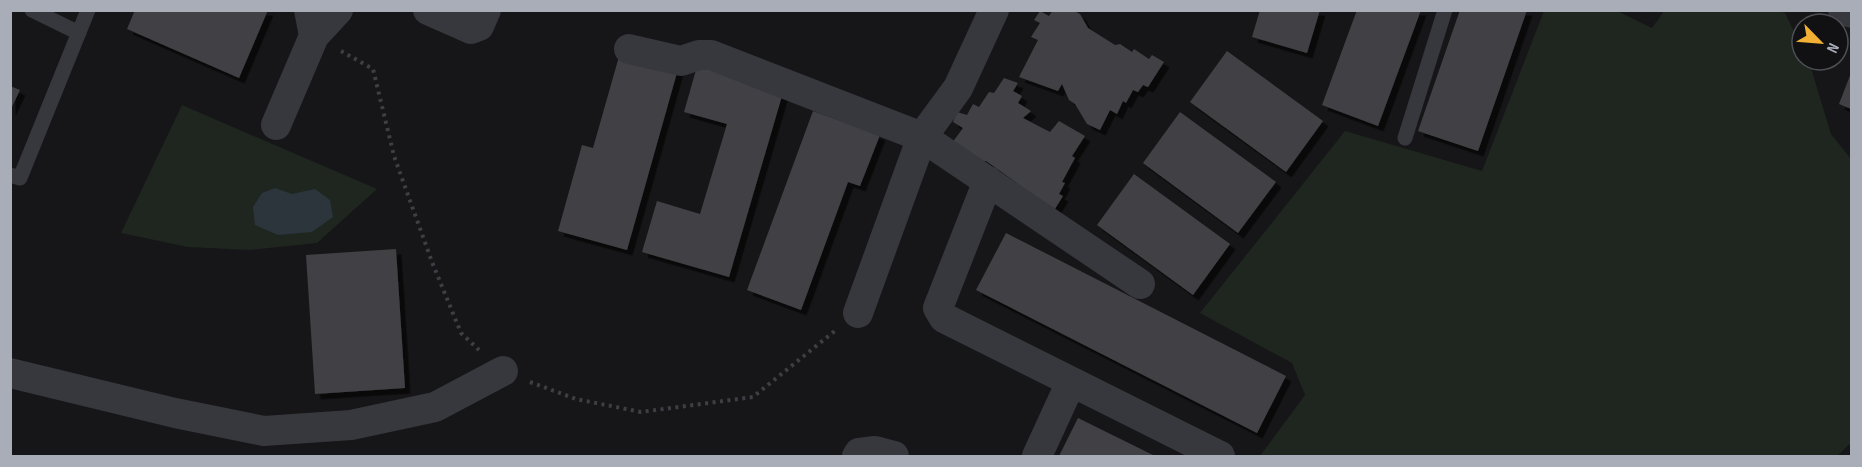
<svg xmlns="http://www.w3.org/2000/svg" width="1862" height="467" viewBox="0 0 1862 467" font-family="'Sofia Sans Condensed',sans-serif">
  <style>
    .green { fill: #1e261f }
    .water { fill: #2c353c }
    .building { fill: #404145; filter: url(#shadow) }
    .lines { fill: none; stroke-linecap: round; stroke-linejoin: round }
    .path { stroke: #3d3f44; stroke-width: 4; stroke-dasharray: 3 4.5; stroke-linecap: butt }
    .lane { stroke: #37383d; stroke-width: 15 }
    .street { stroke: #37383d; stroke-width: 30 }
  </style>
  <defs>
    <filter id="shadow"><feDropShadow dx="5.5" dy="5.5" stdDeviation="0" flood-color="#0009"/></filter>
  </defs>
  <rect width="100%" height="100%" fill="#161618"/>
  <path class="green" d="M1778 11 1785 13 1802 48V60H1808L1811 68 1831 134 1851 159 1852 442 1837 456H1260L1305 395 1292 363 1200 313 1345 131 1482 171 1544 11H1617L1652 28 1664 11Z
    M182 105 377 189 317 243 250 250 188 247 121 233Z"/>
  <path class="water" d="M275 188 292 194 315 189 330 200 333 217 312 232 278 235 255 225 253 207 262 193Z"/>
  <path class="building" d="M135 10H268L239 78 127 29Z
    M1053 10H1072L1080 14 1088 28 1115 45 1120 44 1132 52 1134 49 1149 59 1152 55 1164 62 1148 87 1143 85 1138 92 1133 90 1126 103 1123 101 1117 114 1110 110 1100 130 1087 124 1075 104 1069 100 1062 84 1058 91 1019 77 1038 40 1031 37 1040 23 1034 20 1040 11 1049 16Z
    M1260 10H1320L1307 53 1252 37Z
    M1357 10H1421L1378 126 1322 105Z
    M1460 10H1527L1478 151 1418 131Z
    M1227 51 1323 121 1286 172 1190 102Z
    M620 53 678 69 627 250 558 231 582 145 593 148Z
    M698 63 784 89 729 277 642 252 657 201 700 214 727 124 684 112Z
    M1851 73V109L1839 104Z
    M1004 78 1018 83 1013 91 1022 96 1018 103 1031 111 1023 118 1050 132 1059 121 1085 136 1072 156 1075 158 1062 182 1065 183 1059 194 1063 196 1048 220 1017 183 986 161H978L952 143 963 128 953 122 957 112 967 115 973 104 979 107 989 92 994 93Z
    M10 86 20 90 10 111Z
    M813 111 880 135 860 186 848 182 801 310 747 290Z
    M1180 112 1276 182 1238 233 1143 163Z
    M1134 174 1230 244 1193 295 1097 225Z
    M1006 233 1286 376 1257 433 976 290Z
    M396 249 405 388 315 394 306 255Z
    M1078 418 1155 456H1059Z"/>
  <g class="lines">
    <path class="path" d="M341 51 373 69 394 156 432 262 461 333 479 350
      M530 382 576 399 641 412 753 397 836 330"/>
    <path class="lane" d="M32 10 79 33
      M1405 138 1445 10
      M10 175 20 178 88 10"/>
    <path class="street" d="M309 10 314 36 338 10
      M428 10 471 29 479 26 486 10
      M1843 10 1852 13
      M629 49 681 61 699 55H711L922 137 1140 284
      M276 125 314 36
      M988 181 938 308 944 318 1220 456
      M858 313 922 137 958 88 994 10
      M10 373 175 413 264 431 351 425 435 407 503 371
      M857 456 859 453 875 451 894 456
      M1037 456 1071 382"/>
  </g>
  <rect width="1862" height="467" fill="none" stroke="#a8adb8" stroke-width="24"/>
  <g transform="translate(1820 42) rotate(115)"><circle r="28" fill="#111113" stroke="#4d4f55" stroke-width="1.5"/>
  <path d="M0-4.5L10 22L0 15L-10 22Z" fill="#f2b134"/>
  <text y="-9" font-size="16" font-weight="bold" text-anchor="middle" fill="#a8adb8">N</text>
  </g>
</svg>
